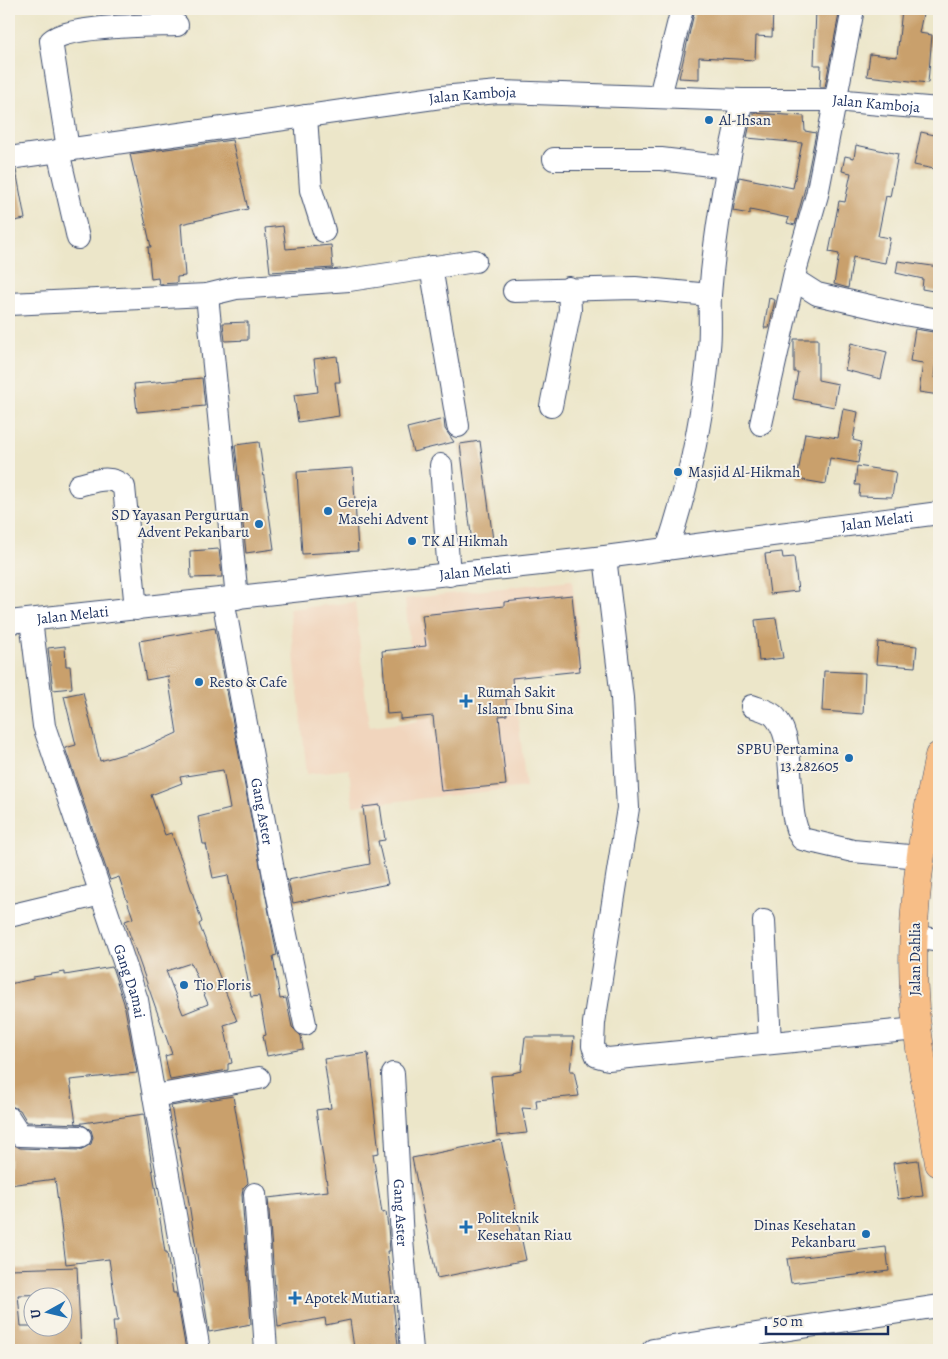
<svg xmlns="http://www.w3.org/2000/svg" width="948" height="1359" viewBox="0 0 948 1359" font-family="Alegreya,serif">
  <style>
    .built { fill: #f1d5bd }
    .building { fill: #c9a06c; fill-rule: evenodd }
    .lines { fill: none; stroke-linecap: round; stroke-linejoin: round }
    .minor-casing { stroke: #3a4a6e; stroke-width: 24 }
    .major-casing { stroke: #3a4a6e; stroke-width: 29 }
    .minor { stroke: #fff; stroke-width: 22 }
    .major { stroke: #f7be87; stroke-width: 28 }
    .poi-dot { fill: #1f6fb2; stroke: #f7f3e8; stroke-width: 2 }
    .labels { text-anchor: middle; dominant-baseline: central; stroke-width: 4; stroke-linejoin: round; paint-order: stroke }
    .street-label { font-size: 15px; fill: #1b2f5e; stroke: #f7f3e8 }
    .poi-label { font-size: 15px; fill: #1b2f5e; stroke: #f7f3e8; text-anchor: start }
  </style>
  <rect width="100%" height="100%" fill="#f7f3e8"/>
  <filter id="ink" filterUnits="userSpaceOnUse"><feTurbulence type="fractalNoise" baseFrequency=".02" numOctaves="2"/><feDisplacementMap in="SourceGraphic" scale="10" xChannelSelector="R" yChannelSelector="G"/><feConvolveMatrix kernelMatrix="1 2 1 2 8 2 1 2 1" color-interpolation-filters="sRGB"/></filter>
  <filter id="wash" filterUnits="userSpaceOnUse"><feTurbulence type="fractalNoise" baseFrequency=".0096" numOctaves="4" result="noise"/><feDisplacementMap in="SourceGraphic" scale="20" xChannelSelector="R" yChannelSelector="G"/><feGaussianBlur stdDeviation="1.12" result="paint"/><feColorMatrix in="noise" values="0 0 0 0 0 0 0 0 0 0 0 0 0 0 0 0 0 1.4 0 .05"/><feComposite in="paint" operator="in"/></filter>
  <g filter="url(#wash)">
    <rect width="100%" height="100%" fill="#ece6c9"/>
    <path class="built" d="M572 580 582 674 514 681 526 787 353 806 349 769 307 774 289 609 355 602 369 727 418 721 405 599Z"/>
    <g id="blocks">
      <path class="building" d="M695 9H773L772 37 756 36 755 60 699 57V79L679 78Z
        M816 9H840L825 87H820L821 65H814Z
        M902 9H924L919 33 932 35 928 83 867 76 870 54 897 57Z
        M752 113 804 116 805 131 816 133 804 192 795 225 787 223 789 218 750 210V214L733 211 739 177 793 188 802 143 747 138Z
        M921 132 939 136V170L914 165Z
        M232 140 248 209 181 224 185 276 177 277V283L159 284 158 278 151 279 148 247H151L130 154Z
        M856 145 898 154 890 197 886 196 878 236 890 238 885 263 853 257 848 288 834 284 839 254 829 252 839 201 845 202 851 173 842 171 845 156 854 158Z
        M16 170 25 219 9 222V171Z
        M283 226 286 249 331 245 333 268 270 272 265 228Z
        M898 261 939 267V292L922 289 923 279 896 273Z
        M769 298 775 300 769 328H764Z
        M248 322V340L225 341 223 323Z
        M915 329 939 333 934 378H939V395L919 392 923 363 910 361Z
        M794 339H818V380L838 384 834 407 793 399 798 372H794Z
        M851 343 887 352 881 379 845 370Z
        M337 356 340 382H335L339 416 298 422 294 395 318 392 314 359Z
        M202 378 205 406 137 412 134 384Z
        M843 409 858 412 853 440 861 442 858 463 830 458 826 484 797 479 805 433 838 438Z
        M444 419 445 429 454 442 413 452 407 428Z
        M480 441 493 540 472 543 460 444Z
        M259 442 274 549 246 553 235 445Z
        M857 466 896 472 892 497 859 496 860 485H855Z
        M353 468 358 551 302 554 297 472Z
        M219 549 222 577 191 578 190 551Z
        M782 552 783 558 794 557 798 591 770 594 765 554Z
        M572 595 580 671 512 678 514 698 506 699 507 715 499 716 506 785 441 791 433 716 400 719V713L387 714 382 651 426 646 422 615 504 606V602Z
        M776 618 783 658 759 661 755 620Z
        M215 628 277 955 273 956 280 999 286 998 292 1027 301 1036 303 1049 267 1056 263 1036 266 1035 259 996 251 997 228 875 213 878 206 844H203L198 817 230 809 223 770 180 777 182 783 151 795 165 835 171 833 182 861 202 922 199 924 237 1021 224 1025 232 1063 228 1064V1070L170 1080 165 1056 172 1054 125 921 133 918 119 877 110 880 65 748 76 745 64 696 83 692 100 761 144 748 177 733 168 676 146 680 139 641ZM191 963 208 1004 183 1014 166 971Z
        M878 642 917 646 915 667 876 664Z
        M65 646 66 666H70L72 688 53 690 48 648Z
        M824 671 865 673 863 714 822 711Z
        M380 805 385 840 378 841 388 884 293 903 288 880 370 864 363 807Z
        M112 967 124 1003 137 1073 70 1080 76 1124 144 1114 165 1252H167L173 1293H176L186 1350H116L113 1321H118L109 1259 66 1264 55 1179 9 1185V1142L20 1148 80 1150 91 1144 93 1137 91 1130 81 1124 27 1122 20 1110 9 1105V984L33 979V977L65 972V975Z
        M525 1037H574L570 1071H574L579 1096 536 1100 537 1109 522 1108 527 1133 497 1136 491 1076 513 1074V1073L521 1071Z
        M368 1053 379 1153 373 1154 382 1213 386 1212 388 1227 390 1251H387L398 1345 372 1348V1345L354 1348 350 1320 326 1325 325 1318 278 1327 268 1198 328 1191 316 1110 331 1108 324 1059Z
        M233 1096 248 1183 243 1188 242 1195 251 1324 209 1332 188 1197 171 1106Z
        M501 1140 526 1260 437 1278 412 1158Z
        M918 1160 923 1196 898 1199 893 1163Z
        M886 1247 889 1271 791 1283 787 1259Z
        M77 1267 81 1350H9V1269ZM62 1294V1326H21L18 1295Z"/>
    </g>
  </g>
  <g filter="url(#ink)">
    <use href="#blocks" fill-opacity="0" stroke="#3a4a6e" stroke-width="1"/>
    <g class="lines">
      <defs>
        <g id="minor">
          <path d="M660 96 682 9"/>
          <path d="M306 116 311 190 324 231"/>
          <path d="M68 149 51 41C69 25 150 26 177 25"/>
          <path d="M58 151 78 238"/>
          <path id="s1" d="M9 158 441 97 499 92 742 100H834L939 109"/>
          <path d="M554 159H661L727 167"/>
          <path d="M431 267 458 426"/>
          <path d="M795 280 817 294 904 314 939 320"/>
          <path d="M514 291 635 288 710 295"/>
          <path d="M207 295 237 598"/>
          <path d="M9 304 207 295 236 288 349 280 475 261"/>
          <path d="M551 406 570 310 569 288"/>
          <path d="M761 424 796 268 817 195 853 9"/>
          <path d="M441 465 449 575"/>
          <path d="M79 485C95 481 111 474 124 487L136 609"/>
          <path d="M667 549C689 484 703 416 709 348 711 330 709 313 710 295 715 229 727 164 742 100"/>
          <path d="M605 557 622 698 628 808 594 1023 593 1046 597 1056 608 1059 917 1029"/>
          <path id="s2" d="M223 599 277 892 305 1024"/>
          <path id="s3" d="M31 620 44 726 137 1000 199 1350"/>
          <path id="s4" d="M9 622 605 557 939 513"/>
          <path d="M752 706C759 709 771 711 776 718 799 745 783 814 802 839L853 851 920 857"/>
          <path d="M9 916 101 894"/>
          <path d="M764 921 770 1043"/>
          <path d="M913 936 939 940"/>
          <path id="s5" d="M393 1074 402 1240 412 1350"/>
          <path d="M154 1096 259 1078"/>
          <path d="M9 1118 20 1135 80 1137"/>
          <path d="M255 1194 266 1350"/>
          <path d="M653 1350 939 1306"/>
        </g>
        <path id="major" d="M939 756C921 840 908 923 915 1009 920 1060 931 1112 939 1163"/>
      </defs>
      <use href="#minor" class="minor-casing"/>
      <use href="#major" class="major-casing"/>
      <use href="#minor" class="minor"/>
      <use href="#major" class="major"/>
    </g>
  </g>
  <g class="poi-dot">
    <circle cx="709" cy="120" r="5"/>
    <circle cx="678" cy="472" r="5"/>
    <circle cx="328" cy="511" r="5"/>
    <circle cx="259" cy="524" r="5"/>
    <circle cx="412" cy="541" r="5"/>
    <circle cx="199" cy="682" r="5"/>
    <path d="M463.5 693.5h5v5h5v5h-5v5h-5v-5h-5v-5h5z"/>
    <circle cx="849" cy="758" r="5"/>
    <circle cx="184" cy="985" r="5"/>
    <path d="M463.5 1219.5h5v5h5v5h-5v5h-5v-5h-5v-5h5z"/>
    <circle cx="866" cy="1234" r="5"/>
    <path d="M292.5 1290.5h5v5h5v5h-5v5h-5v-5h-5v-5h5z"/>
  </g>
  <g class="labels">
    <g class="street-label">
      <text stroke="none"><textPath href="#s1" startOffset="468">Jalan Kamboja</textPath></text>
      <text stroke="none"><textPath href="#s1" startOffset="872">Jalan Kamboja</textPath></text>
      <text stroke="none"><textPath href="#s4" startOffset="874">Jalan Melati</textPath></text>
      <text stroke="none"><textPath href="#s4" startOffset="469">Jalan Melati</textPath></text>
      <text stroke="none"><textPath href="#s4" startOffset="64">Jalan Melati</textPath></text>
      <text stroke="none"><textPath href="#s2" startOffset="216">Gang Aster</textPath></text>
      <text transform="translate(915 959) rotate(-90)">Jalan Dahlia</text>
      <text stroke="none"><textPath href="#s3" startOffset="376">Gang Damai</textPath></text>
      <text stroke="none"><textPath href="#s5" startOffset="139">Gang Aster</textPath></text>
    </g>
    <g class="poi-label">
      <text x="719" y="120">Al-Ihsan</text>
      <text x="688" y="472">Masjid Al-Hikmah</text>
      <text x="338" y="502">Gereja<tspan x="338" dy="17">Masehi Advent</tspan></text>
      <text x="249" y="515" text-anchor="end">SD Yayasan Perguruan<tspan x="249" dy="17">Advent Pekanbaru</tspan></text>
      <text x="422" y="541">TK Al Hikmah</text>
      <text x="209" y="682">Resto &amp; Cafe</text>
      <text x="477" y="692">Rumah Sakit<tspan x="477" dy="17">Islam Ibnu Sina</tspan></text>
      <text x="839" y="749" text-anchor="end">SPBU Pertamina<tspan x="839" dy="17">13.282605</tspan></text>
      <text x="194" y="985">Tio Floris</text>
      <text x="477" y="1218">Politeknik<tspan x="477" dy="17">Kesehatan Riau</tspan></text>
      <text x="856" y="1225" text-anchor="end">Dinas Kesehatan<tspan x="856" dy="17">Pekanbaru</tspan></text>
      <text x="305" y="1298">Apotek Mutiara</text>
    </g>
  </g>
  <rect width="948" height="1359" fill="none" stroke="#f7f3e8" stroke-width="30"/>
  <g transform="translate(48 1312) rotate(262)"><circle r="24" fill="#f7f3e8" stroke="#9fa5b1"/>
  <path d="M0-4L9 19L0 12L-9 19Z" fill="#1f6fb2"/>
  <text y="-8" font-size="14" font-weight="bold" text-anchor="middle" fill="#1b2f5e">U</text>
  </g>
  <path d="M766 1326v8h122v-8" fill="none" stroke="#1b2f5e" stroke-width="2.5"/>
  <text x="773" y="1326" font-size="15" fill="#1b2f5e" stroke="#f7f3e8" stroke-width="4" paint-order="stroke">50 m</text>
</svg>
